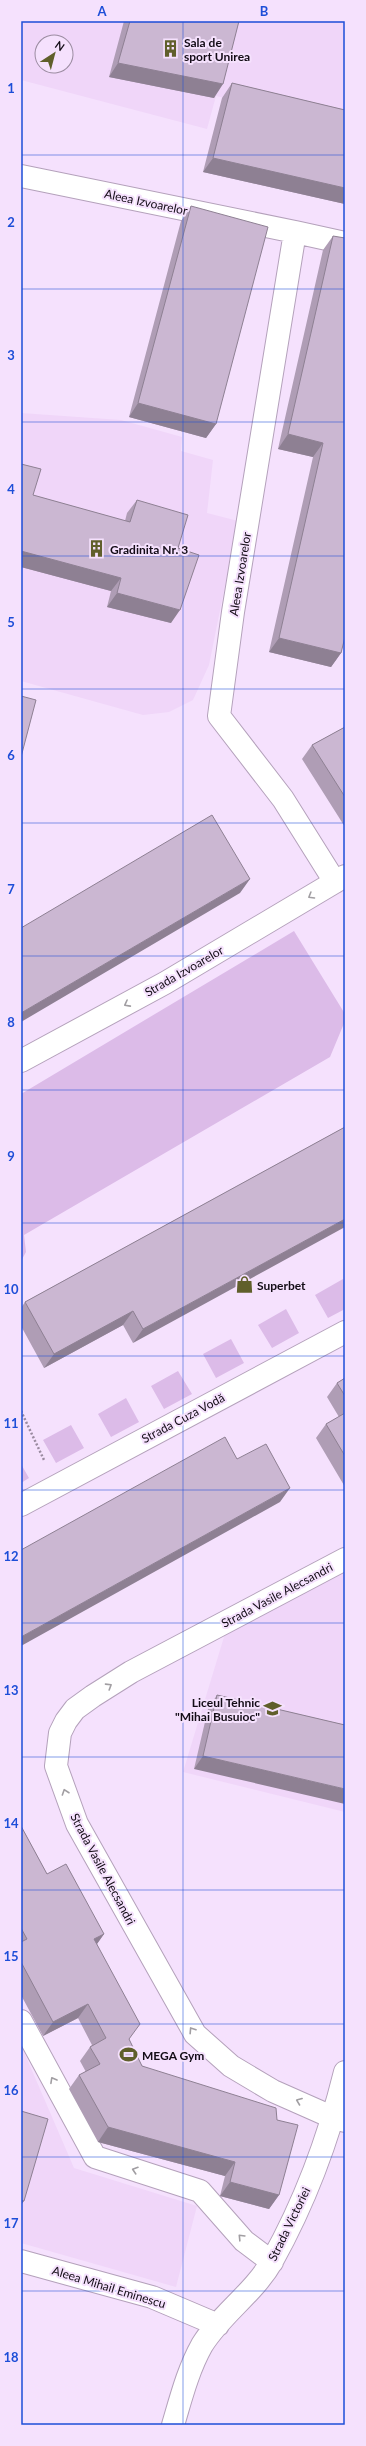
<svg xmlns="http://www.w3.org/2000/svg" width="366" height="2446" viewBox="0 0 366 2446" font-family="Lato,sans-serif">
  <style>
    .built { fill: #f0d6f9; fill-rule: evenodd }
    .green { fill: #dcbbe8 }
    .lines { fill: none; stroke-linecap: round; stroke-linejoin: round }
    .minor-casing { stroke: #b4a1bb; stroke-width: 24 }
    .path { stroke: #9a8ba0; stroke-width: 2.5; stroke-dasharray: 2 2; stroke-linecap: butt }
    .minor { stroke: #fff; stroke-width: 22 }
    .wall { fill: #af9db5 }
    .shaded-wall { fill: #8e8093 }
    .building { fill: #cbb7d2; stroke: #8e8093 }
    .oneway { stroke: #a19ea2 }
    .grid { fill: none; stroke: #1d4ed8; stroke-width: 1; stroke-opacity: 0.55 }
    .labels { text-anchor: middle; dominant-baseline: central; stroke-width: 4; stroke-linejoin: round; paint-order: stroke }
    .poi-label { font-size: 12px; font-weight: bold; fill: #130c16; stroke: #f5e1fd; text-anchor: start }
    .street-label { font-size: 12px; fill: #130c16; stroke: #f5e1fd }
    .neatline { fill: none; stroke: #1d4ed8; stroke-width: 1.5 }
    .grid-label { font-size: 13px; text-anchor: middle; font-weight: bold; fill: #1d4ed8 }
  </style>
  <rect width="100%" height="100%" fill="#f5e1fd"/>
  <path class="built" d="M21 21H345V126L216 96 207 129 21 80ZM42 42H66V66H42Z
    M21 413 121 420 182 437 181 451 213 460 207 513 238 521 209 665 193 700 169 712 143 715 21 681Z
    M345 1565V1812L183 1772 227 1627Z
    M21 2045 74 2168 197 2206 176 2287 21 2243Z"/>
  <path class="green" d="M294 931 345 1014V1021L330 1057 24 1235 26 1252 21 1261V1094Z
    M343 1279 345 1283V1309L328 1318 315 1295Z
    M286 1309 299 1333 272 1348 258 1325Z
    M231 1339 244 1363 216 1378 203 1354Z
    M178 1371 192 1394 164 1409 151 1386Z
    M126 1398 139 1422 111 1437 98 1414Z
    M71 1425 84 1448 56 1463 43 1440Z
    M21 1464 29 1478 21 1483Z"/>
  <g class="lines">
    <defs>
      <path id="minor" d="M21 176 295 232 233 612 219 716 283 799 335 882
        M295 232 345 243
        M21 1061 165 983 345 876
        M21 1505 345 1332
        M345 1559 131 1672 93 1696 75 1709 66 1721 60 1733 56 1766 77 1824 195 2034 231 2066 273 2091 334 2118 345 2121
        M21 2021 95 2157 200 2191 244 2241 272 2262
        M21 2261 152 2297 218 2325
        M173 2425C181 2398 188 2370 202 2345 221 2314 254 2293 272 2261 305 2202 329 2137 345 2072"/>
    </defs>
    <use href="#minor" class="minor-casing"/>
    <path class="path" d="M21 1411 44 1460"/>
    <use href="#minor" class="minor"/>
  </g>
  <path class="wall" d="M124 21H239L214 98 109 77Z
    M232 83 345 110V204L203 172 222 98Z
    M191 206 216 424 206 438 129 417 181 221Z
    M333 236 341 653 331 667 269 652 313 457 278 449 323 250Z
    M21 464 33 495 125 521 127 513 137 500 178 548 171 623 107 607 111 591 21 567Z
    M345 727V827L302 759 312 745Z
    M345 1127 133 1343 123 1325 44 1368 21 1326V1308L25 1302Z
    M345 1378V1487L316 1438 326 1424 339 1417 327 1397 337 1383Z
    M217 1695 345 1725 194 1769 208 1709Z
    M21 1826 47 1874 104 1934 97 1944 129 2039 142 2066 279 2195 269 2209 220 2196 225 2176 98 2142 69 2089 79 2075 86 2072 80 2061 90 2047 92 2045 78 2018 43 2036 21 1995Z"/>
  <path class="shaded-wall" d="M118 63 223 84 214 98 109 77Z
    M213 158 345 188V204L203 172Z
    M138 403 216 424 206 438 129 417Z
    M288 434 323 443 313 457 278 449Z
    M21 551 121 578 111 591 21 567Z
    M117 593 180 610 171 623 107 607Z
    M279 638 341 653 331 667 269 652Z
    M250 879 240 893 21 1022V1013Z
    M345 1219V1227L133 1343 143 1329Z
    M133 1311 123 1325 44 1368 54 1354Z
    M290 1488 280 1502 21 1646V1637Z
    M203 1756 345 1789V1804L194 1769Z
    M104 1934 94 1948V1939Z
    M88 2004 78 2018 43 2036 53 2022Z
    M108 2127 235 2162 225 2176 98 2142Z
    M230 2182 279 2195 269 2209 220 2196Z
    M21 2200 24 2201 21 2205Z"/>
  <path class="building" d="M130 21H239L223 84 118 63Z
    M232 83 345 110V188L213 158Z
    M191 206 268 227 216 424 138 403Z
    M333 236 345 238V637L341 653 279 638 323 443 288 434Z
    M21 464 41 469 33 495 130 522 137 500 188 515 178 548 199 555 180 610 117 593 121 578 21 551Z
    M21 696 36 700 21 757Z
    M345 727V797L312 745Z
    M212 815 250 879 21 1013V928Z
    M345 1127V1219L143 1329 133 1311 54 1354 25 1302Z
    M345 1378V1396L337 1383Z
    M345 1413V1456L326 1424Z
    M225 1437 237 1459 266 1444 290 1488 21 1637V1550Z
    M217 1695 345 1725V1789L203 1756Z
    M21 1826 47 1874 66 1864 104 1934 94 1939 140 2024 129 2039 142 2066 276 2108 277 2120 298 2125 279 2195 230 2182 235 2162 108 2127 79 2075 100 2064 90 2047 106 2038 88 2004 53 2022 21 1962V1942L27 1939 21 1928Z
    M21 2111 48 2119 24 2201 21 2200Z"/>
  <defs><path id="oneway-chevron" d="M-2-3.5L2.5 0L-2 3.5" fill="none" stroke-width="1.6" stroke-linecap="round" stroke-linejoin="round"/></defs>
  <g class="oneway">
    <use href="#oneway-chevron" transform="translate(311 896) rotate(149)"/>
    <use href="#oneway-chevron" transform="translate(127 1004) rotate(152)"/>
    <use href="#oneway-chevron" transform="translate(109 1686) rotate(-32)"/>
    <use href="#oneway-chevron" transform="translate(65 1792) rotate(-109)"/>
    <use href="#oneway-chevron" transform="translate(192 2030) rotate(-123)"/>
    <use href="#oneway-chevron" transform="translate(53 2080) rotate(-119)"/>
    <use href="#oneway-chevron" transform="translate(299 2101) rotate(-159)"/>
    <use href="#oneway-chevron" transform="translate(135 2170) rotate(-162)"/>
    <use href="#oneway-chevron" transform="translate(241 2237) rotate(-134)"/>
  </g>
  <path class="grid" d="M183 21V2425M21 155H345M21 289H345M21 422H345M21 556H345M21 689H345M21 823H345M21 956H345M21 1090H345M21 1223H345M21 1356H345M21 1490H345M21 1623H345M21 1757H345M21 1890H345M21 2024H345M21 2157H345M21 2291H345"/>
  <defs>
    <symbol id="building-bare" viewBox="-9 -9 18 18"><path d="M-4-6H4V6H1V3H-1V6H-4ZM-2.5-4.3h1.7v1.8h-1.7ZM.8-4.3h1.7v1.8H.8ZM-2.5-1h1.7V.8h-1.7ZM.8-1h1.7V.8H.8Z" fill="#605f2b" stroke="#f5e1fd" stroke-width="2.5" paint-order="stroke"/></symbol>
    <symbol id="shop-bare" viewBox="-9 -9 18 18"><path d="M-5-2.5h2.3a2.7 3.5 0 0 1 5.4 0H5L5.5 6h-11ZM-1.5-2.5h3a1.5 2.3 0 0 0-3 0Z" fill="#605f2b" stroke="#f5e1fd" stroke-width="2.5" paint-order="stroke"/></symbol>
    <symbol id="school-bare" viewBox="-9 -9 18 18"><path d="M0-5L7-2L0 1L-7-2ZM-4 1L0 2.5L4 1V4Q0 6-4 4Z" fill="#605f2b" stroke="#f5e1fd" stroke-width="2.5" paint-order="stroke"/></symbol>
    <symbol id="stadium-bare" viewBox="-9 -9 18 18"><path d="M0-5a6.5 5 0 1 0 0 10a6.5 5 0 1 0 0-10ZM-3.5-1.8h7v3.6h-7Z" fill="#605f2b" stroke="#f5e1fd" stroke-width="2.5" paint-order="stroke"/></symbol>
  </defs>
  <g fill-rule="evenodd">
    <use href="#building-bare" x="158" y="36" width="25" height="25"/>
    <use href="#building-bare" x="84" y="536" width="25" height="25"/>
    <use href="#shop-bare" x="232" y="1272" width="25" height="25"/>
    <use href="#school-bare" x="260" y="1696" width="25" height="25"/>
    <use href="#stadium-bare" x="116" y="2042" width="25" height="25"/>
  </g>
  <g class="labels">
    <g class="poi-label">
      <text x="184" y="42">Sala de<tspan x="184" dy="14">sport Unirea</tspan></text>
      <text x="110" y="549">Gradinita Nr. 3</text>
      <text x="257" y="1285">Superbet</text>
      <text x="260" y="1702" text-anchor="end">Liceul Tehnic<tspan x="260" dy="14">"Mihai Busuioc"</tspan></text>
      <text x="142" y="2055">MEGA Gym</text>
    </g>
    <g class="street-label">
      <text transform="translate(146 202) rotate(12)">Aleea Izvoarelor</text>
      <text transform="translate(240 574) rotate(-81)">Aleea Izvoarelor</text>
      <text transform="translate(184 971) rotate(-30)">Strada Izvoarelor</text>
      <text transform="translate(183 1418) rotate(-28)">Strada Cuza Vodă</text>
      <text transform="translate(277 1595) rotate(-28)">Strada Vasile Alecsandri</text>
      <text transform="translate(103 1869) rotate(62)">Strada Vasile Alecsandri</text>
      <text transform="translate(289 2224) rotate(-64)">Strada Victoriei</text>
      <text transform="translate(109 2287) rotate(17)">Aleea Mihail Eminescu</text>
    </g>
  </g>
  <rect width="366" height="2446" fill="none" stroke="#f5e1fd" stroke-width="44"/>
  <g transform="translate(54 54) rotate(36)"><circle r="19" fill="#f5e1fd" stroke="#9b8ca1"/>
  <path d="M0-3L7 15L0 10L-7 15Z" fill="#605f2b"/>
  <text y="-6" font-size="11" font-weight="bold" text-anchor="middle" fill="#130c16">N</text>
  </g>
  <rect x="22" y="22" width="322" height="2402" class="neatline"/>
  <g class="grid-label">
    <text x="102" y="16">A</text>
    <text x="264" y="16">B</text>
    <text x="11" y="93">1</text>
    <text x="11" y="227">2</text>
    <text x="11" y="360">3</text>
    <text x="11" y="494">4</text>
    <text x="11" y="627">5</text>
    <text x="11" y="760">6</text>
    <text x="11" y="894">7</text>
    <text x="11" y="1027">8</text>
    <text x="11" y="1161">9</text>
    <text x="11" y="1294">10</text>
    <text x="11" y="1428">11</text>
    <text x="11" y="1561">12</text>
    <text x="11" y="1695">13</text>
    <text x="11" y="1828">14</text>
    <text x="11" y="1961">15</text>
    <text x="11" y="2095">16</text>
    <text x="11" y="2228">17</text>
    <text x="11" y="2362">18</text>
  </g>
</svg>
